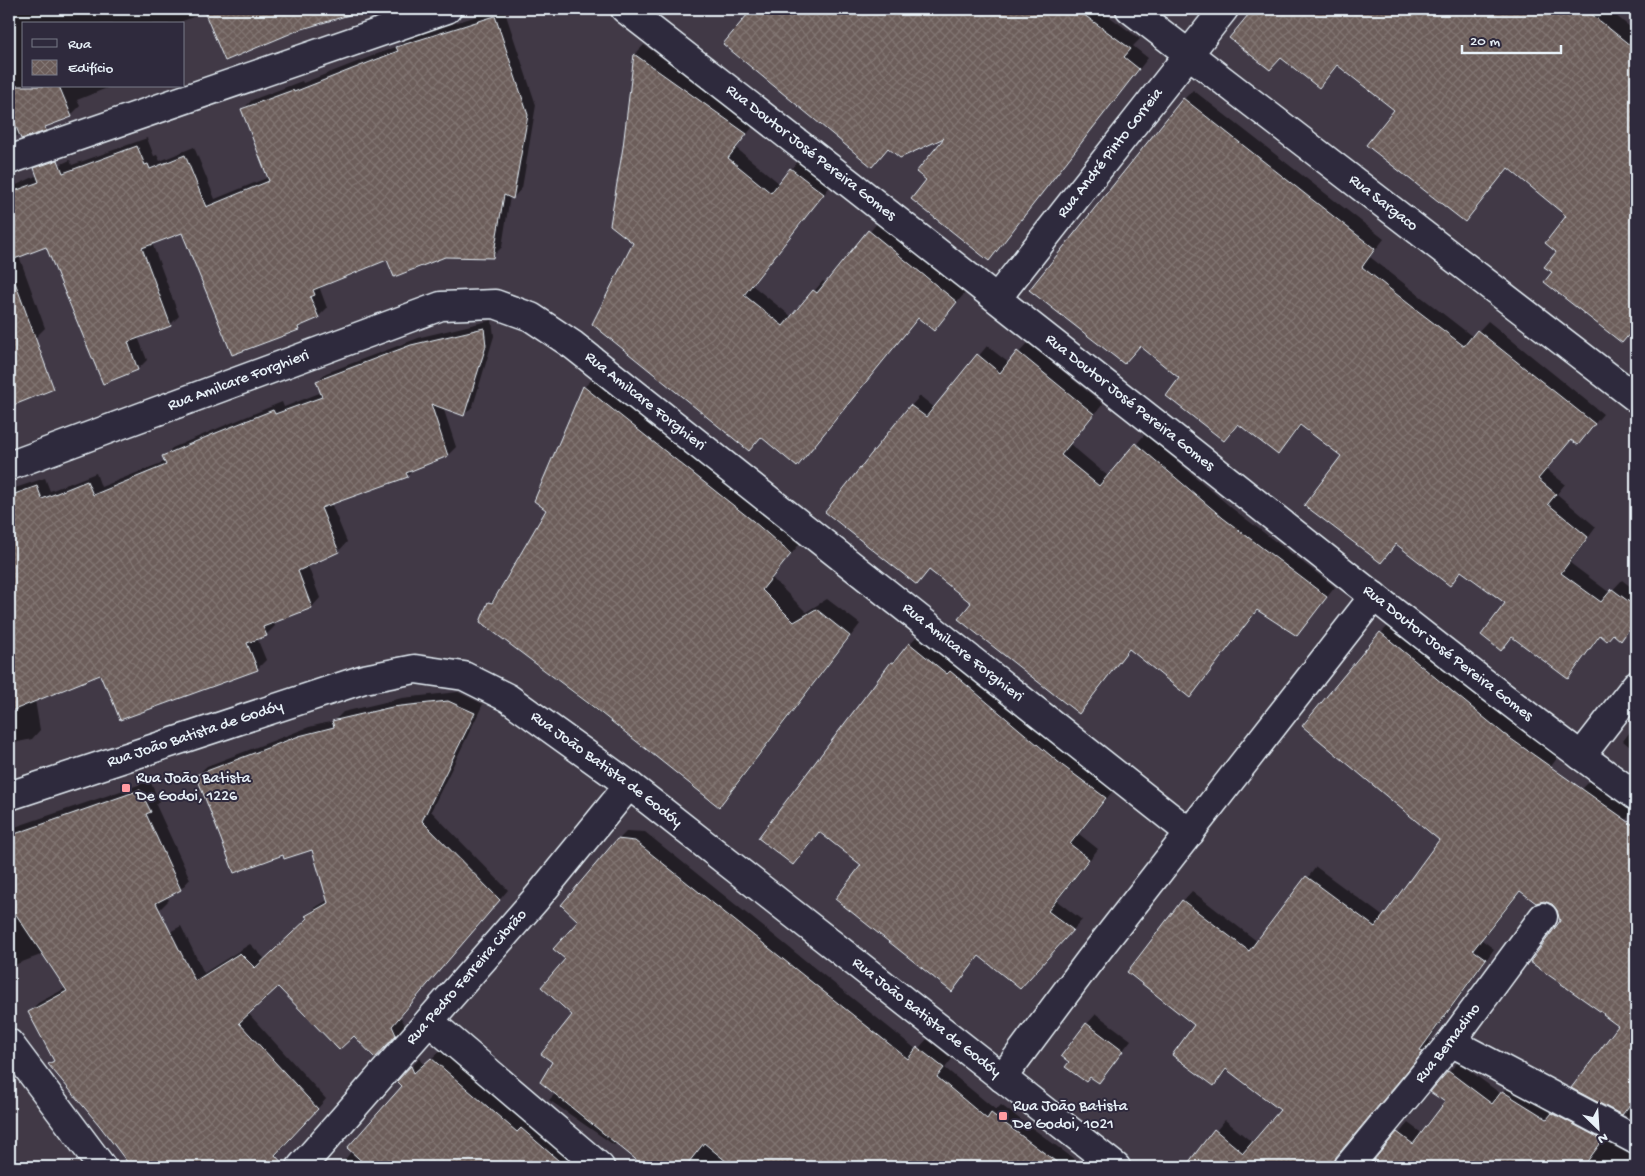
<svg xmlns="http://www.w3.org/2000/svg" width="1645" height="1176" viewBox="0 0 1645 1176" font-family="'Gochi Hand',sans-serif">
  <style>
    .shadow { fill: #0007 }
    .building { fill: url(#building-cross-hatch); stroke: #e8f1f8 }
    .lines { fill: none; stroke-linecap: round; stroke-linejoin: round }
    .street-casing { stroke: #e8f1f8; stroke-width: 31 }
    .secondary-casing { stroke: #e8f1f8; stroke-width: 31 }
    .street { stroke: #2f2a3d; stroke-width: 28 }
    .secondary { stroke: #2f2a3d; stroke-width: 28 }
    .poi-dot { fill: #ff9aa2; stroke: #2f2a3d; stroke-width: 2 }
    .labels { text-anchor: middle; dominant-baseline: central; stroke-width: 4; stroke-linejoin: round; paint-order: stroke }
    .street-label { font-size: 16px; fill: #e8f1f8; stroke: #2f2a3d }
    .poi-label { font-size: 16px; fill: #e8f1f8; stroke: #2f2a3d; text-anchor: start }
  </style>
  <defs>
    <pattern id="building-cross-hatch" width="8" height="8" patternUnits="userSpaceOnUse" patternTransform="scale(1.25)"><rect width="8" height="8" fill="#6c5d5a"/><path d="M0 0l8 8M0 8l8-8" fill="none" stroke="#817572"/></pattern>
  </defs>
  <rect width="100%" height="100%" fill="#413946"/>
  <filter id="ink" filterUnits="userSpaceOnUse"><feTurbulence type="fractalNoise" baseFrequency=".02" numOctaves="2"/><feDisplacementMap in="SourceGraphic" scale="10" xChannelSelector="R" yChannelSelector="G"/><feConvolveMatrix kernelMatrix="1 2 1 2 8 2 1 2 1" color-interpolation-filters="sRGB"/></filter>
  <g filter="url(#ink)">
    <path class="shadow" d="M9 9H332L333 12 324 21 225 59 206 12 175 24H24V86H112L77 100 80 106 71 115 9 139Z
      M500 9H504L536 105 522 188 513 198 510 196 502 247 493 256 388 258 323 285 320 289 327 308 318 317 305 323 299 329 183 231 152 243 179 316 170 325 138 337 147 360 138 369 46 245 19 256 45 328 35 338 15 346 9 331 10 188 70 160 72 165 147 138 154 156 157 155 160 161 194 147 215 199 269 177 243 109 252 100 302 81 303 83 398 46 406 38Z
      M753 9H1099L1140 39 1133 46 1148 58 989 260 928 180 948 135 889 147 725 44Z
      M1255 9H1608L1636 32V326L1632 331 1622 341 1554 272 1568 216 1509 167 1465 221 1395 109 1339 64 1319 86 1282 57 1231 38Z
      M644 45 755 124 736 148 779 183 800 159 832 184 752 285 792 317 823 281 826 284 878 222 966 292 934 329 919 317 797 465 762 436 749 450 634 243 624 148 635 54Z
      M1193 90 1384 239 1370 257 1424 299 1473 337 1488 321 1603 414 1578 443 1572 439 1546 469 1565 484 1557 494 1596 527 1570 563 1610 593 1622 580 1636 591V621L1620 639 1613 633 1601 635 1568 677 1513 637 1501 650 1507 603 1462 570 1450 584 1397 543 1381 561 1343 456 1302 425 1278 453 1239 423 1224 439 1181 378 1184 99Z
      M492 320 494 336 473 406 464 415 443 407 456 447 448 455 416 467 407 476 331 503 347 542 339 551 308 566 320 598 312 607 273 622 275 626 266 635 257 638 266 660 257 669 108 685 100 673 35 700 40 730 32 739 9 744V490L45 478 50 491 96 473 101 487 166 461 164 457 172 448 221 427 282 402 284 407 322 392 317 381 326 373 421 337Z
      M1028 343 1103 404 1070 444 1109 477 1145 434 1233 509 1335 587 1297 635 1259 609 1190 696 1130 648 1079 712 973 603 930 569 917 583 911 406 920 396 935 408 987 346 1009 363Z
      M595 377 801 542 772 578 806 612 827 599 860 624 730 794 719 805 481 622 490 602 500 592 548 510 584 387Z
      M1391 623 1514 725 1558 757 1546 773 1581 790 1591 780 1634 809 1625 821 1636 829V1121L1573 1087 1619 1026 1561 921 1558 910 1553 903 1521 891 1482 940 1494 949 1429 1040 1431 1042 1345 1146 1342 1153 1346 1167H1186L1225 1120 1253 1143 1282 1110 1228 1069 1214 1085 1196 1025 1183 901 1192 891 1258 942 1316 867 1384 917 1441 840 1381 633Z
      M919 634 1115 788 1079 834 1098 849 1057 901 1082 920 1030 978 980 956 952 991 863 865 820 832 793 863 892 662Z
      M458 692 483 704 431 811 508 890 400 1016 405 1025 384 1048 354 1034 279 985 248 1013 326 1099 266 1167H132L100 1124 50 1064 54 1060 29 1012 38 1003 181 926 204 973 250 944 265 959 309 918 307 916 316 907 328 900 313 848 284 854 197 775 207 766 309 727 334 721 343 712 402 698Z
      M1636 724V752L1623 741Z
      M150 781 159 801 156 805 190 879 181 889 166 896 169 900 159 910 9 967V829Z
      M627 831 645 832 917 1050 927 1039 952 1059 945 1068 996 1110 1001 1105 1085 1167H647L617 1143 614 1145 549 1100 555 1094 553 1062 574 1015 567 959 580 921 618 840Z
      M1096 1014 1131 1040 1099 1081 1091 1076 1087 1024Z
      M441 1050 527 1123 531 1120 587 1167H339L403 1086 399 1081 420 1058 424 1065Z
      M1458 1062 1501 1094 1512 1082 1636 1143V1167H1370L1408 1123 1423 1134 1447 1102 1449 1072Z"/>
    <path class="building" d="M203 9H348L349 15 299 30 225 61Z
      M752 9H1076L1131 49 1124 57 1139 69 989 261 911 199 926 180 916 172 944 138 900 158 888 148 872 167 723 44Z
      M1253 9H1585L1636 50V326L1622 343 1544 282 1552 272 1544 267 1556 252 1545 243 1566 216 1508 168 1465 222 1366 145 1394 110 1337 65 1319 88 1281 58 1270 70 1229 38Z
      M495 16 528 115 513 199 504 195 493 258 445 257 394 277 387 260 313 290 315 295 310 297 319 318 298 327 299 330 232 355 182 233 142 248 171 326 128 342 138 370 103 384 46 247 9 261V193L39 182 34 168 58 160 63 173 137 146 145 165 148 164 150 169 185 155 206 207 269 181 241 109 293 90 294 92 398 51 396 47Z
      M634 54 747 134 728 158 771 193 790 168 824 194 744 295 783 326 813 290 817 293 868 230 957 302 934 331 918 318 797 467 761 437 749 451 592 324 633 243 610 225 623 147Z
      M9 86H59L72 117 45 127 46 131 21 139 9 109Z
      M1183 98 1375 249 1362 267 1414 308 1464 346 1477 330 1595 424 1578 445 1571 440 1538 479 1556 494 1548 504 1588 537 1561 573 1601 602 1612 589 1636 607V619L1621 641 1613 634 1607 641 1600 635 1568 679 1512 637 1501 651 1481 635 1505 603 1461 571 1450 586 1396 544 1381 563 1304 505 1341 456 1300 425 1278 455 1238 424 1224 441 1166 396 1179 378 1140 346 1124 364 1029 290Z
      M12 274 54 389 9 407V275Z
      M484 328 486 346 464 416 431 404 448 456 406 473 408 477 321 508 339 552 298 571 312 608 263 627 267 636 247 643 258 670 120 720 107 687H105L100 675 9 712V496L37 486 42 499 87 481 93 495 166 465 162 456 211 435 273 410 275 414 322 397 316 381 411 345Z
      M1017 351 1094 414 1061 455 1099 486 1135 443 1223 518 1327 597 1297 636 1257 610 1190 698 1129 649 1079 714 958 619 971 603 929 570 917 585 825 512 910 405 926 417 977 354 1000 373Z
      M583 386 753 521 791 554 762 590 794 622 816 609 850 636 719 807 592 706 480 622 488 602 492 603 546 510 534 501Z
      M1380 632 1504 734 1636 827V1097L1622 1115 1571 1088 1618 1026 1603 1015 1604 1014 1530 962 1560 921 1557 910 1552 904 1544 901 1536 903 1520 891 1473 950 1486 959 1420 1050 1423 1052 1336 1157 1333 1167H1185L1214 1129 1243 1153 1280 1110 1226 1069 1214 1086 1172 1055 1194 1025 1127 972 1182 900 1249 951 1306 876 1375 927 1439 840 1302 726Z
      M909 643 947 674 950 671 1063 766 1106 798 1070 844 1089 859 1048 911 1073 930 1020 989 979 956 952 992 835 899 861 865 819 832 793 865 758 838 891 662 893 663Z
      M448 701 475 713 422 821 500 900 392 1026 396 1035 375 1058 354 1036 339 1050 278 987 239 1023 318 1109 275 1155 286 1167H131L99 1125 48 1064 54 1061 28 1012 67 991 9 904V836L140 790 151 812 146 814 181 890 156 903 195 981 240 953 255 968 308 918 305 916 328 903 312 850 284 859 283 855 234 873 196 775 299 736 334 727 332 721 392 707Z
      M617 839 635 841 908 1059 917 1047 944 1068 937 1077 987 1119 991 1113 1063 1167H733L704 1143 685 1167H645L540 1082 552 1062 541 1054 572 1015 541 987 565 959 553 949 578 921 561 905Z
      M1086 1023 1123 1051 1099 1083 1090 1077 1086 1082 1065 1067 1069 1062 1061 1056Z
      M431 1058 517 1132 521 1128 566 1167H368L347 1148 402 1086 397 1081 411 1066 414 1073Z
      M1448 1071 1492 1104 1502 1091 1547 1119 1552 1113 1603 1140 1583 1167H1368L1397 1132 1413 1144 1445 1102 1430 1092Z"/>
    <g class="lines">
      <defs>
        <g id="street">
          <path id="s1" d="M1130 9 1636 398"/>
          <path id="s2" d="M997 298 1224 9"/>
          <path id="s3" d="M9 466 441 306 495 304 531 317 573 345 1190 833"/>
          <path d="M1581 756 1636 685"/>
          <path id="s4" d="M9 796 364 679 415 669 464 676 508 698 629 785 1116 1167"/>
          <path d="M429 1021 600 1167"/>
          <path d="M1451 1042 1636 1140"/>
          <path d="M9 1043 102 1167"/>
          <path d="M1002 1078 1090 960 1374 596"/>
          <path id="s5" d="M301 1167 536 899 629 785"/>
          <path id="s6" d="M1348 1167 1451 1042 1543 917"/>
        </g>
        <g id="secondary">
          <path id="s7" d="M625 9C815 156 1005 304 1193 453 1340 569 1485 687 1636 796"/>
          <path d="M9 160 447 9"/>
        </g>
      </defs>
      <use href="#street" class="street-casing"/>
      <use href="#secondary" class="secondary-casing"/>
      <use href="#street" class="street"/>
      <use href="#secondary" class="secondary"/>
    </g>
  </g>
  <g class="poi-dot">
    <rect x="121" y="783" width="10" height="10" rx="2.5"/>
    <rect x="998" y="1111" width="10" height="10" rx="2.5"/>
  </g>
  <g class="labels">
    <g class="street-label">
      <text stroke="none"><textPath href="#s7" startOffset="235">Rua Doutor José Pereira Gomes</textPath></text>
      <text stroke="none"><textPath href="#s2" startOffset="184">Rua André Pinto Correia</textPath></text>
      <text stroke="none"><textPath href="#s1" startOffset="319">Rua Sargaco</textPath></text>
      <text stroke="none"><textPath href="#s3" startOffset="245">Rua Amilcare Forghieri</textPath></text>
      <text stroke="none"><textPath href="#s3" startOffset="695">Rua Amilcare Forghieri</textPath></text>
      <text stroke="none"><textPath href="#s7" startOffset="640">Rua Doutor José Pereira Gomes</textPath></text>
      <text stroke="none"><textPath href="#s3" startOffset="1100">Rua Amilcare Forghieri</textPath></text>
      <text stroke="none"><textPath href="#s7" startOffset="1045">Rua Doutor José Pereira Gomes</textPath></text>
      <text stroke="none"><textPath href="#s4" startOffset="196">Rua João Batista de Godóy</textPath></text>
      <text stroke="none"><textPath href="#s4" startOffset="646">Rua João Batista de Godóy</textPath></text>
      <text stroke="none"><textPath href="#s5" startOffset="252">Rua Pedro Ferreira Cibrão</textPath></text>
      <text stroke="none"><textPath href="#s4" startOffset="1051">Rua João Batista de Godóy</textPath></text>
      <text stroke="none"><textPath href="#s6" startOffset="159">Rua Bernadino</textPath></text>
    </g>
    <g class="poi-label">
      <text x="136" y="779">Rua João Batista<tspan x="136" dy="18">De Godoi, 1226</tspan></text>
      <text x="1013" y="1107">Rua João Batista<tspan x="1013" dy="18">De Godoi, 1021</tspan></text>
    </g>
  </g>
  <rect width="1645" height="1176" fill="none" stroke="#2f2a3d" stroke-width="30"/>
  <rect x="15" y="15" width="1615" height="1146" fill="none" stroke="#e8f1f8" stroke-width="2" filter="url(#ink)"/>
  <rect x="22" y="22" width="162" height="65" fill="#2f2a3d" stroke="#797a88"/>
  <rect x="32" y="39" width="25" height="8" fill="#2f2a3d" stroke="#797a88"/>
  <text x="68" y="48" font-size="15" fill="#e8f1f8">Rua</text>
  <rect x="32" y="60" width="25" height="15" fill="url(#building-cross-hatch)" stroke="#797a88"/>
  <text x="68" y="72" font-size="15" fill="#e8f1f8">Edifício</text>
  <g transform="translate(1598 1128) rotate(155)" stroke="#2f2a3d" stroke-width="4" paint-order="stroke">
  <path d="M0-4L9 19L0 12L-9 19Z" fill="#e8f1f8"/>
  <text y="-8" font-size="14" font-weight="bold" text-anchor="middle" fill="#e8f1f8">N</text>
  </g>
  <path d="M1462 45v8h99v-8" fill="none" stroke="#e8f1f8" stroke-width="2.5"/>
  <text x="1470" y="45" font-size="15" fill="#e8f1f8" stroke="#2f2a3d" stroke-width="4" paint-order="stroke">20 m</text>
</svg>
